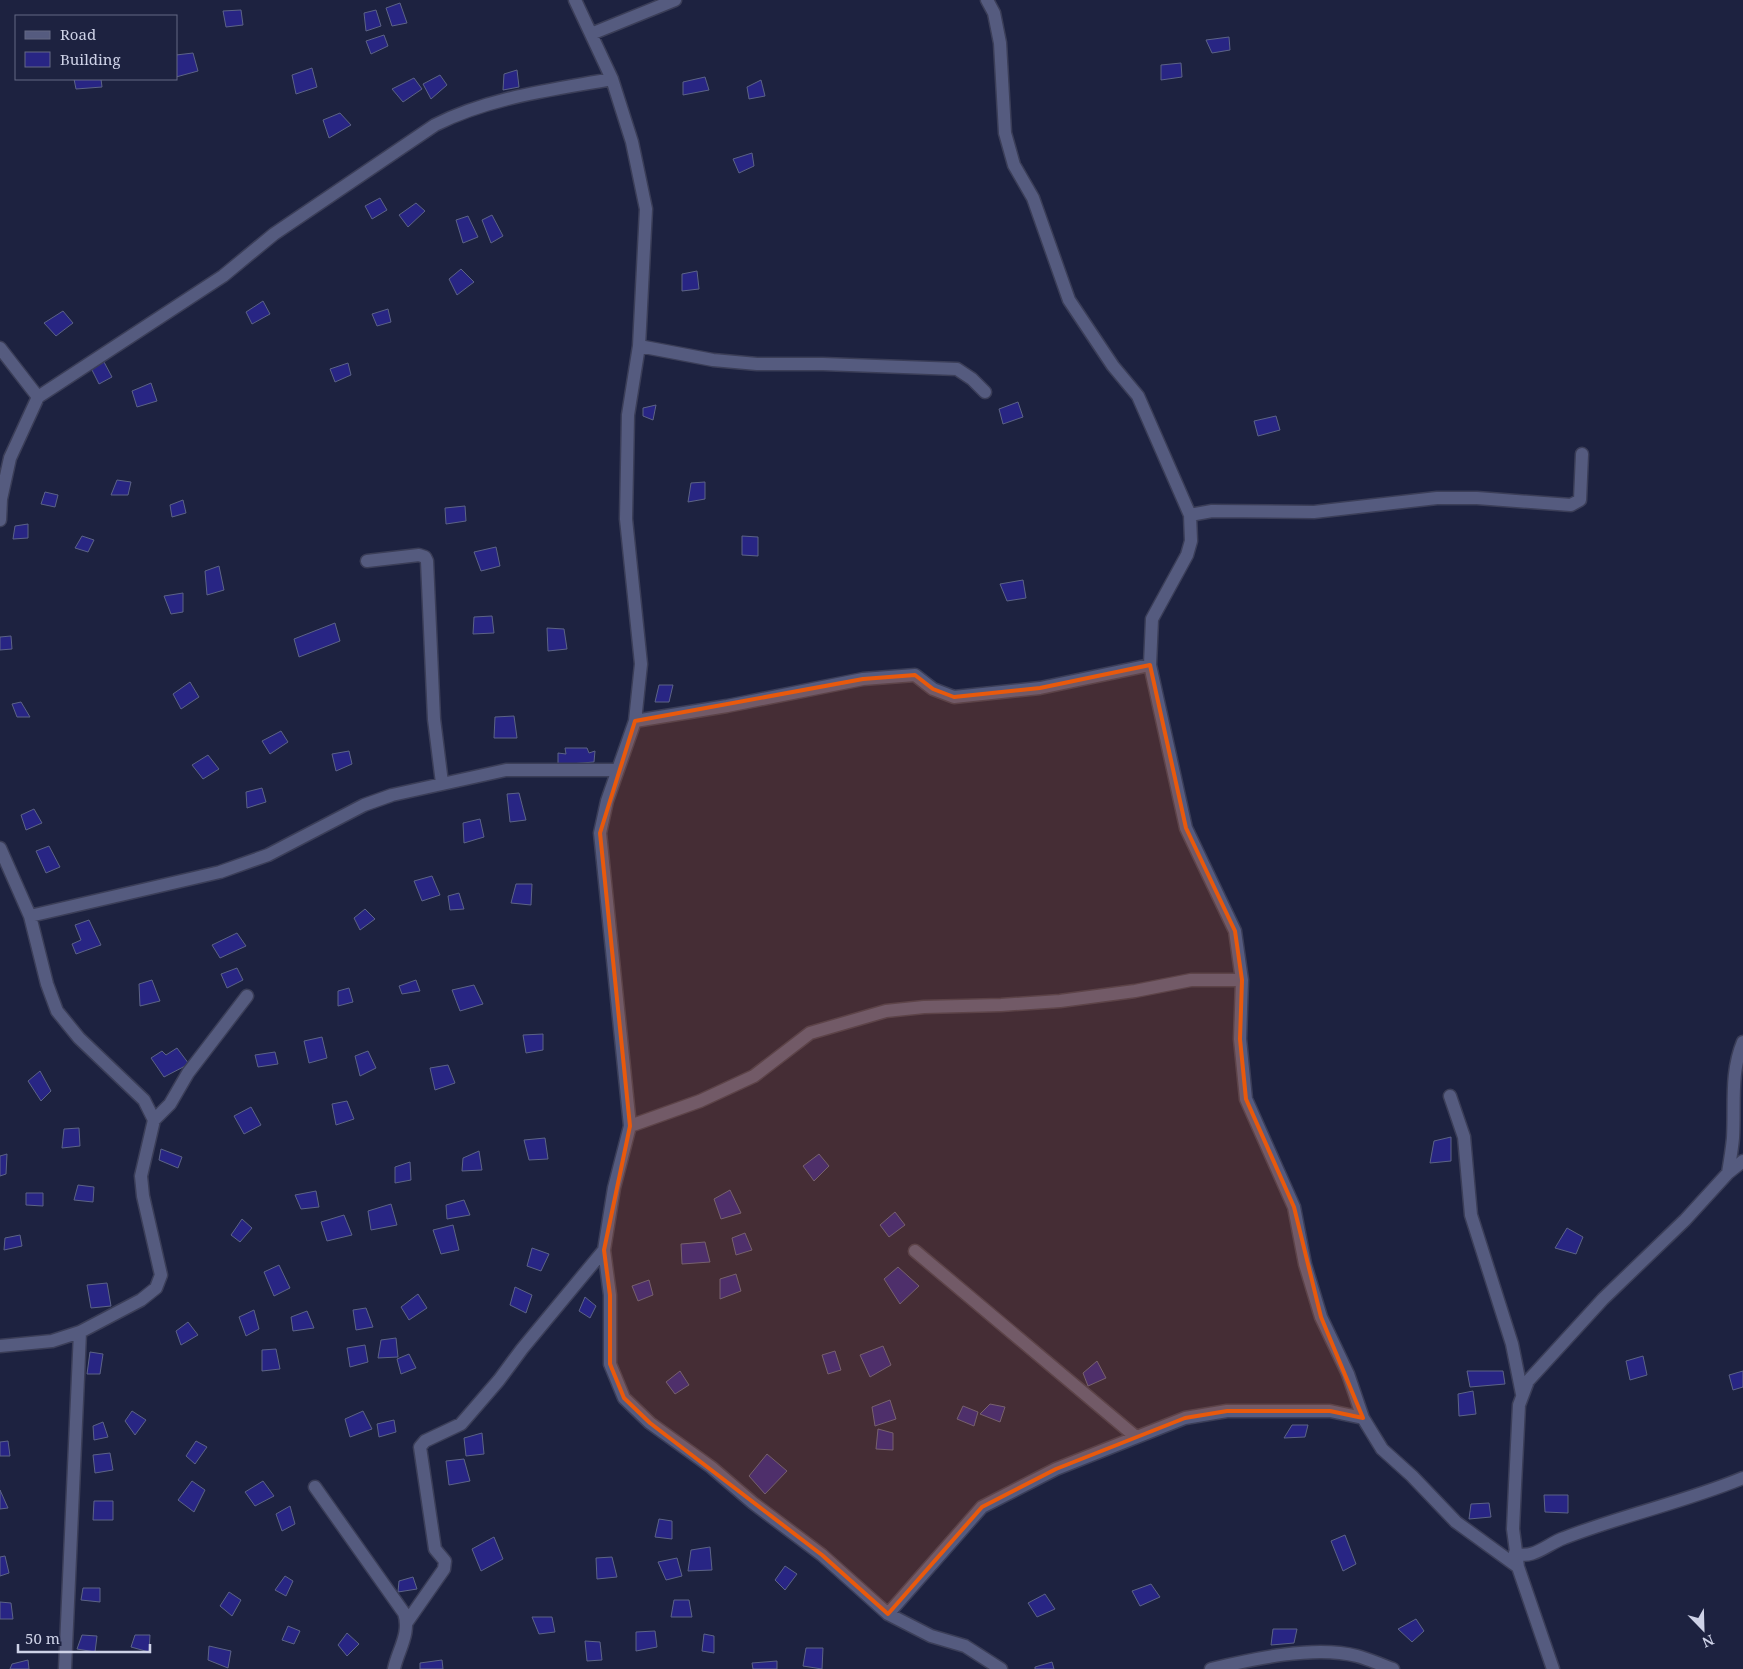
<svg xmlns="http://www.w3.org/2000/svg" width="1743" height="1669" viewBox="0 0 1743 1669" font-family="'Noto Serif',serif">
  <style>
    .building { fill: #282584; stroke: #5c6386 }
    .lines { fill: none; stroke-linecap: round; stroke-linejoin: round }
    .minor-casing { stroke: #3b3e58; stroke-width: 15 }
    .minor { stroke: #555b7f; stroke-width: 12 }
    .marked { fill: #e8590c; fill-opacity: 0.2; stroke: #e8590c; stroke-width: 4; stroke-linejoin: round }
  </style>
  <rect width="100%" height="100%" fill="#1d2240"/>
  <path class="building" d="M400 3 407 23 392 26 386 8Z
    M241 10 243 25 226 27 223 11Z
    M376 10 381 26 366 31 364 13Z
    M384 35 388 46 371 54 366 41Z
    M1229 37 1230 50 1212 53 1206 40Z
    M193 53 198 71 176 77V55Z
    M1181 63 1182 77 1161 80V65Z
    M312 68 317 87 296 94 292 75Z
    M517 70 519 87 503 90 504 74Z
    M440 75 447 85 431 99 423 84Z
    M705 77 709 90 683 95V82Z
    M414 78 422 89 403 102 392 89Z
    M74 79H101L102 87 76 89Z
    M761 80 765 96 749 99 747 87Z
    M340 113 351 125 329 138 323 120Z
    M752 153 754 166 739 173 733 159Z
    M380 198 387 210 372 219 365 206Z
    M416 203 425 211 408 227 399 215Z
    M492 215 503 236 491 243 482 220Z
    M468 216 478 237 463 243 456 220Z
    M461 269 474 282 457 295 449 279Z
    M697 271 699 289 682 291V274Z
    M263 301 270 314 252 324 246 312Z
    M388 309 391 322 377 326 372 314Z
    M63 311 73 323 56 336 44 323Z
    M104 362 112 377 99 384 91 368Z
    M348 363 351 375 335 382 330 369Z
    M151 383 157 401 137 407 132 391Z
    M1018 402 1023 417 1003 424 999 409Z
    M656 405 653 420 643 416V408Z
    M1276 416 1280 430 1258 436 1254 421Z
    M117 480 131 482 128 495H111Z
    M705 482V499L688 502 691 483Z
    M45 492 58 495 55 507 41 504Z
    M183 500 186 513 172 517 170 505Z
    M465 506 466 521 446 524 445 508Z
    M28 524V538L13 539 15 526Z
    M82 536 94 540 88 552 75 548Z
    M742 536 758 537V556L742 555Z
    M496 547 500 566 481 571 474 552Z
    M219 566 224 590 207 595 205 571Z
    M1023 580 1026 598 1007 601 1000 584Z
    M183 593V612L171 614 164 596Z
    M492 616 494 633 473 634 474 617Z
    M335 623 340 641 299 657 294 639Z
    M547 628 564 629 567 649 548 651Z
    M11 636 12 649 0 650V637Z
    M190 682 199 697 181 709 173 694Z
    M659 685H673L669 702H655Z
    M21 702 30 717H17L12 704Z
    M514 716 517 738H494L495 717Z
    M281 731 288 742 270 754 262 741Z
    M565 748H587L589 753 595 751 594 762 558 765V753L566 754Z
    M349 751 352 764 336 771 332 754Z
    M208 755 219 769 203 779 192 765Z
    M262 788 266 802 247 808 246 792Z
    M519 793 526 820 510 822 507 794Z
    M34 809 42 823 26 830 21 815Z
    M480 819 484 837 464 843 463 823Z
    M49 846 60 867 46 873 36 851Z
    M432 876 440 895 422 901 414 881Z
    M516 884H532L531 905 511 903Z
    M459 893 464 909 450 910 448 896Z
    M365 909 375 919 360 930 354 918Z
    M89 920 101 945 76 954 72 944 81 940 75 925Z
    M237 933 246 946 220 958 212 945Z
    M237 968 243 980 227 988 221 974Z
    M152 980 160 1001 140 1006 139 984Z
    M416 980 420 991 402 994 399 986Z
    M474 985 483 1004 460 1011 452 990Z
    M349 988 353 1002 338 1006V991Z
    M543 1034V1050L526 1053 523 1035Z
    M322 1037 327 1058 309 1063 304 1041Z
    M177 1048 189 1064 164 1077 151 1058 162 1051 166 1055Z
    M368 1051 376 1068 360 1076 355 1056Z
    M275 1052 278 1064 258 1067 255 1055Z
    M448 1065 455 1083 435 1090 430 1068Z
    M40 1071 51 1091 41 1101 28 1081Z
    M347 1101 354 1119 336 1125 332 1104Z
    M251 1107 261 1125 244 1134 234 1116Z
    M79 1128 80 1146 62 1148 64 1129Z
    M1451 1137V1161L1430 1163 1434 1141Z
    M545 1138 548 1159 529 1160 524 1140Z
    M161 1149 182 1157 178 1168 159 1160Z
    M479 1151 482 1170 462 1171 463 1158Z
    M7 1154 6 1174 0 1176V1156Z
    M819 1154 829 1166 814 1181 803 1166Z
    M410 1162 411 1180 395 1183V1167Z
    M78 1185 94 1187 93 1202 74 1200Z
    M730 1190 741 1213 721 1219 714 1199Z
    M316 1191 319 1207 301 1209 295 1195Z
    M26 1193H43V1206L26 1205Z
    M464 1200 470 1215 447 1219 446 1205Z
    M391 1204 397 1225 371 1230 368 1211Z
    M895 1212 905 1225 889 1237 880 1225Z
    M344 1215 352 1235 327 1241 321 1222Z
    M242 1219 252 1228 240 1242 231 1235Z
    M453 1225 459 1250 441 1254 433 1230Z
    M1567 1228 1583 1237 1576 1254 1555 1248Z
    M745 1233 752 1250 736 1255 732 1238Z
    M20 1235 22 1246 4 1250 5 1238Z
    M705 1242 710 1262 682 1264 681 1244Z
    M532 1248 549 1254 541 1271 527 1266Z
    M279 1265 290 1288 274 1296 264 1272Z
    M898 1267 919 1286 900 1304 884 1279Z
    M736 1274 741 1291 720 1299V1279Z
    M649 1280 653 1295 638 1301 632 1286Z
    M107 1283 111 1306 91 1308 87 1285Z
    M515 1287 532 1295 526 1313 510 1305Z
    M418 1294 427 1308 409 1320 401 1307Z
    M585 1297 596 1306 590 1318 579 1311Z
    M366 1308 373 1327 356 1330 353 1310Z
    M254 1310 259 1329 246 1336 239 1317Z
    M307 1311 314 1328 293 1331 291 1317Z
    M188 1322 198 1335 181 1345 176 1331Z
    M396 1338 398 1357 378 1358 381 1340Z
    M365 1345 368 1362 350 1367 347 1348Z
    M883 1346 891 1365 870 1377 860 1355Z
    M276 1349 280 1369 262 1371V1350Z
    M835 1351 841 1370 828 1374 822 1355Z
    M90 1352 103 1354 100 1374H87Z
    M409 1354 416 1368 401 1374 397 1359Z
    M1643 1356 1647 1375 1630 1380 1626 1361Z
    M1097 1361 1106 1378 1088 1386 1083 1373Z
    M680 1371 689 1385 675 1394 666 1382Z
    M1467 1371H1503L1505 1384 1470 1387Z
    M1743 1371V1387L1733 1390 1729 1375Z
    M1473 1391 1476 1414 1459 1416 1458 1394Z
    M890 1400 896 1419 875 1426 872 1407Z
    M990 1404 1005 1407 1000 1422 980 1414Z
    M963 1406 978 1412 974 1426 957 1419Z
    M132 1411 146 1420 135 1435 125 1421Z
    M363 1411 372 1429 350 1437 345 1419Z
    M394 1420 396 1432 379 1437 377 1424Z
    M103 1422 108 1437 94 1440 93 1426Z
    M1292 1425H1308L1305 1437 1284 1438Z
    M878 1429 893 1433V1450L876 1449Z
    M482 1433 484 1454 466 1456 464 1438Z
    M8 1441 10 1456H0V1442Z
    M196 1441 207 1447 195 1464 186 1456Z
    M110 1453 113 1470 95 1473 93 1455Z
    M767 1454 787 1471 765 1494 749 1476Z
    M464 1459 470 1481 449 1485 446 1461Z
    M192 1481 205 1490 194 1512 178 1500Z
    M263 1481 274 1496 255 1506 245 1492Z
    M0 1490 8 1508 0 1509Z
    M1544 1495H1568V1513L1545 1512Z
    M94 1501H113V1520H93Z
    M1489 1503 1491 1517 1469 1519 1471 1504Z
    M290 1506 295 1524 282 1531 276 1514Z
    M659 1519 672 1521V1539L655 1537Z
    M1345 1535 1356 1564 1343 1571 1331 1541Z
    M494 1537 503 1559 481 1571 472 1549Z
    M710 1547 712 1570 688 1571 691 1550Z
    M5 1556 9 1573 0 1576V1557Z
    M612 1557 617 1577 597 1579 596 1558Z
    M677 1558 682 1576 666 1580 658 1562Z
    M785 1566 797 1574 785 1590 775 1580Z
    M285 1576 293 1581 286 1596 275 1590Z
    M413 1577 417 1589 398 1592 399 1581Z
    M1151 1584 1160 1597 1140 1606 1132 1591Z
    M83 1588H100V1602L81 1600Z
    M229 1592 241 1600 232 1616 220 1606Z
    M1045 1594 1055 1609 1037 1617 1028 1603Z
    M674 1600H689L692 1617H671Z
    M0 1602 11 1603 13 1619H0Z
    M532 1617H552L555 1632 539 1634Z
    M1416 1619 1424 1631 1412 1642 1398 1629Z
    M288 1626 300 1631 294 1644 282 1640Z
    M1273 1629H1297L1294 1643 1271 1645Z
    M655 1631 657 1647 636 1651V1632Z
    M347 1633 359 1644 347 1656 338 1645Z
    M704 1634 714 1636V1653L702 1651Z
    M82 1635 97 1636 95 1652 77 1649Z
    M135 1635H150L149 1652 131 1647Z
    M585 1641 600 1642 602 1660 587 1661Z
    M209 1646 231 1651 228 1668 208 1660Z
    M806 1648H823L822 1669 803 1666Z
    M28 1660 29 1669H10L12 1664Z
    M442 1660 443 1669H420V1663Z
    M777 1661V1669H753L752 1663Z
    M1052 1662 1054 1669H1035V1667Z"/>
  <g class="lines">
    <defs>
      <path id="minor" d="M575 0 612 79 632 142 646 209 639 346 628 415 626 519 641 664 635 721 607 801 600 833 630 1126 614 1188 604 1250 610 1295V1364L624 1398 650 1423 711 1467 753 1503 822 1555 888 1614 931 1636 965 1646 1001 1669
        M987 0 994 13 1000 43 1005 133 1014 165 1033 198 1069 300 1113 366 1138 396 1190 515 1191 541 1187 555 1152 619 1150 665 1186 828 1235 931 1242 980 1240 1039 1246 1099 1294 1207 1305 1264 1321 1317 1348 1374 1363 1418 1382 1449 1412 1476 1456 1522 1518 1567 1553 1669
        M591 34 675 0
        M639 346 713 360 757 364H823L957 369 972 379 985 392
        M0 348 38 397
        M1190 515 1212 511 1314 512 1437 498H1477L1571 505 1580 500 1582 454
        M0 520 1 499 10 458 38 397 223 276 274 234 435 125C490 97 552 90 612 79
        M367 561 419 555 425 557 427 561 434 719 442 783
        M635 721 727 706 863 679 915 675 933 689 954 697 1040 688 1150 665
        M0 848 30 916 47 984 57 1011 79 1038 144 1100 154 1120 141 1176 143 1196 161 1275 156 1288 141 1300 80 1332 52 1341 0 1346
        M30 916 220 872 268 855 364 805 392 795 506 770H617
        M1450 1096 1464 1137 1471 1215 1512 1344 1522 1394
        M154 1120 170 1104 188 1073 247 996
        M630 1126 700 1101 754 1076 810 1033 886 1011 924 1007 1001 1005 1060 1001 1135 991 1191 980H1242
        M1728 1173C1730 1161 1732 1149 1733 1138 1735 1104 1730 1073 1743 1042
        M915 1251 1136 1437
        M315 1487 404 1613C411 1633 398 1650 394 1669
        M1515 1553C1533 1560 1547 1544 1564 1538 1623 1515 1685 1502 1743 1478
        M1518 1567 1513 1529 1515 1485 1519 1405 1528 1381 1603 1299 1685 1220 1728 1173 1743 1161
        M888 1614 982 1507 1056 1469 1185 1418 1227 1411H1330L1363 1418
        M407 1622 444 1569 445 1561 435 1549 420 1447 425 1441 461 1424 499 1380 522 1349 604 1250
        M65 1669 80 1332
        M1211 1669C1253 1659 1314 1645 1357 1656 1369 1659 1381 1665 1393 1669"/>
    </defs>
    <use href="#minor" class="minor-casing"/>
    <use href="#minor" class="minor"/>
  </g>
  <path class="marked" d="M1150 665 1186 828 1235 931 1242 980 1240 1039 1246 1099 1294 1207 1321 1317 1363 1418 1330 1411H1227L1185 1418 1056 1469 982 1507 888 1614 822 1555 650 1423 624 1398 610 1364V1295L604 1250 630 1126 600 833 635 721 863 679 915 675 933 689 954 697 1040 688Z"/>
  <rect x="15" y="15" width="162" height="65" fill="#1d2240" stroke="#646883"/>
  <rect x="25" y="31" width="25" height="8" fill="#555b7f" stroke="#646883"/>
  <text x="60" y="40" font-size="15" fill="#ced2e7">Road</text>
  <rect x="25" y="52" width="25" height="15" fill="#282584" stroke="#646883"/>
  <text x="60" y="65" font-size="15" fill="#ced2e7">Building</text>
  <g transform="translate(1703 1629) rotate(157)" stroke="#1d2240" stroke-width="4" paint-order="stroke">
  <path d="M0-4L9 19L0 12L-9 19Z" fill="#ced2e7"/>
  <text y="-8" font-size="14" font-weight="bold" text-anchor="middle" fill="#ced2e7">N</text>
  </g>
  <path d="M18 1644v8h132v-8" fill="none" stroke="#ced2e7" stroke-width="2.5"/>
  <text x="25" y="1644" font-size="15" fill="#ced2e7" stroke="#1d2240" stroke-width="4" paint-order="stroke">50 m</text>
</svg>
